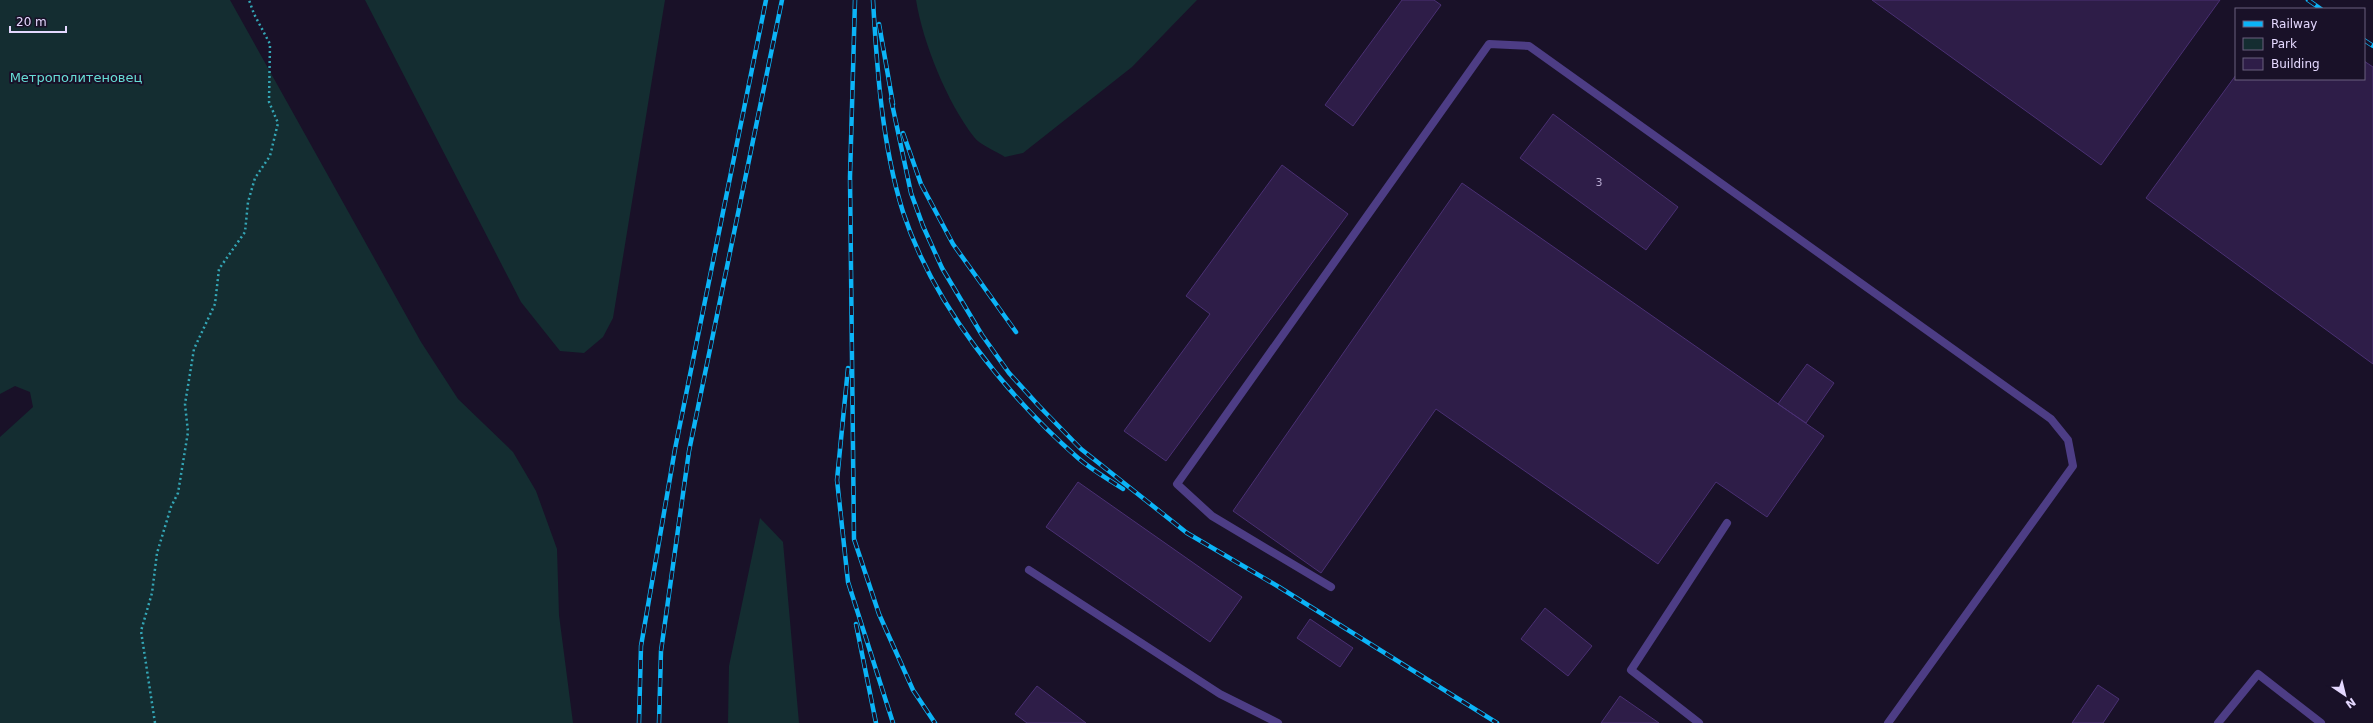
<svg xmlns="http://www.w3.org/2000/svg" width="2373" height="723" viewBox="0 0 2373 723" font-family="'DejaVu Sans',sans-serif">
  <style>
    .green { fill: #142d31 }
    .building { fill: #2e1d48; stroke: #4a3073 }
    .lines { fill: none; stroke-linecap: round; stroke-linejoin: round }
    .path { stroke: #34a6b6; stroke-width: 2.5; stroke-dasharray: 2 3; stroke-linecap: butt }
    .lane { stroke: #4d3d85; stroke-width: 8 }
    .rail-casing { stroke: #0bb4f7; stroke-width: 4.5 }
    .rail { stroke: #191128; stroke-width: 3; stroke-dasharray: 9; stroke-linecap: butt }
    .labels { text-anchor: middle; dominant-baseline: central; stroke-width: 4; stroke-linejoin: round; paint-order: stroke }
    .number-label { font-size: 11px; fill: #b6a9d0 }
    .park-label { font-size: 13px; fill: #66ddd5; stroke: #191128 }
  </style>
  <rect width="100%" height="100%" fill="#191128"/>
  <path class="green" d="M0 0H230L421 342 458 399 513 452 536 491 557 549 559 615 573 723H0V437L33 407 30 392 15 386 0 394Z
    M365 0H665L613 318 603 337 584 353 560 351 521 302Z
    M916 0H1197L1132 67 1023 153 1005 157C996 151 980 145 974 137 947 102 923 43 916 0Z
    M760 518 783 542 799 723H728L729 666Z"/>
  <path class="building" d="M1402 0H1434L1441 5 1353 126 1325 105Z
    M1872 0H2220L2101 165Z
    M2364 61 2373 67V364L2146 198 2236 75V79H2364Z
    M1553 114 1678 207 1646 250 1520 158Z
    M1282 165 1348 214 1166 461 1124 431 1210 314 1186 296Z
    M1462 183 1824 436 1767 517 1716 482 1658 564 1436 409 1321 573 1233 511Z
    M1807 364 1834 383 1806 423 1778 404Z
    M1078 482 1242 597 1210 642 1046 527Z
    M1545 608 1592 646 1568 676 1521 639Z
    M1310 619 1353 648 1340 667 1297 638Z
    M2098 685 2119 699 2103 723H2072Z
    M1037 686 1086 723H1027L1015 714Z
    M1620 696 1659 723H1601Z"/>
  <g class="lines">
    <path class="path" d="M155 723 141 631 152 593 157 553 171 507 178 493 188 432 185 404 194 349 215 304 219 269 245 232 248 202 255 178 270 156 278 123 269 102 270 44 254 14 249 0"/>
    <path class="lane" d="M1029 570 1220 694 1278 723
      M1331 587 1212 516 1177 484 1489 44 1529 46 2051 419 2068 440 2073 466 1888 723
      M1699 723 1631 670 1727 523
      M2218 723 2258 674 2321 723"/>
    <defs>
      <path id="rail" d="M855 0 850 177 854 539 879 614 913 690 935 723
        M873 0C877 70 882 145 903 212 933 304 1006 395 1078 458 1092 470 1108 479 1123 489
        M2308 0 2321 9
        M879 24 893 104
        M2364 40 2373 46
        M891 99 911 193 923 226 942 268 982 335 1009 373 1039 406 1081 449 1187 533 1279 587 1497 723
        M903 133 921 184 953 244 1016 332
        M848 368 837 480 848 582 893 723
        M856 624 876 723
        M639 723 641 646 675 449 766 0
        M659 723 661 651 689 451 782 0"/>
    </defs>
    <use href="#rail" class="rail-casing"/>
    <use href="#rail" class="rail"/>
  </g>
  <g class="labels">
    <g class="number-label">
      <text x="1599" y="182">3</text>
    </g>
    <g class="park-label">
      <text x="76" y="77">Метрополитеновец</text>
    </g>
  </g>
  <rect x="2235" y="8" width="130" height="72" fill="#191128" stroke="#6a617e"/>
  <rect x="2243" y="21" width="20" height="6" fill="#0bb4f7" stroke="#6a617e"/>
  <text x="2271" y="28" font-size="12" fill="#e4d8fe">Railway</text>
  <rect x="2243" y="38" width="20" height="12" fill="#142d31" stroke="#6a617e"/>
  <text x="2271" y="48" font-size="12" fill="#e4d8fe">Park</text>
  <rect x="2243" y="58" width="20" height="12" fill="#2e1d48" stroke="#6a617e"/>
  <text x="2271" y="68" font-size="12" fill="#e4d8fe">Building</text>
  <g transform="translate(2345 695) rotate(145)" stroke="#191128" stroke-width="3" paint-order="stroke">
  <path d="M0-3L7 15L0 10L-7 15Z" fill="#e4d8fe"/>
  <text y="-6" font-size="11" font-weight="bold" text-anchor="middle" fill="#e4d8fe">N</text>
  </g>
  <path d="M10 26v6h56v-6" fill="none" stroke="#e4d8fe" stroke-width="2"/>
  <text x="16" y="26" font-size="12" fill="#e4d8fe" stroke="#191128" stroke-width="3" paint-order="stroke">20 m</text>
</svg>
